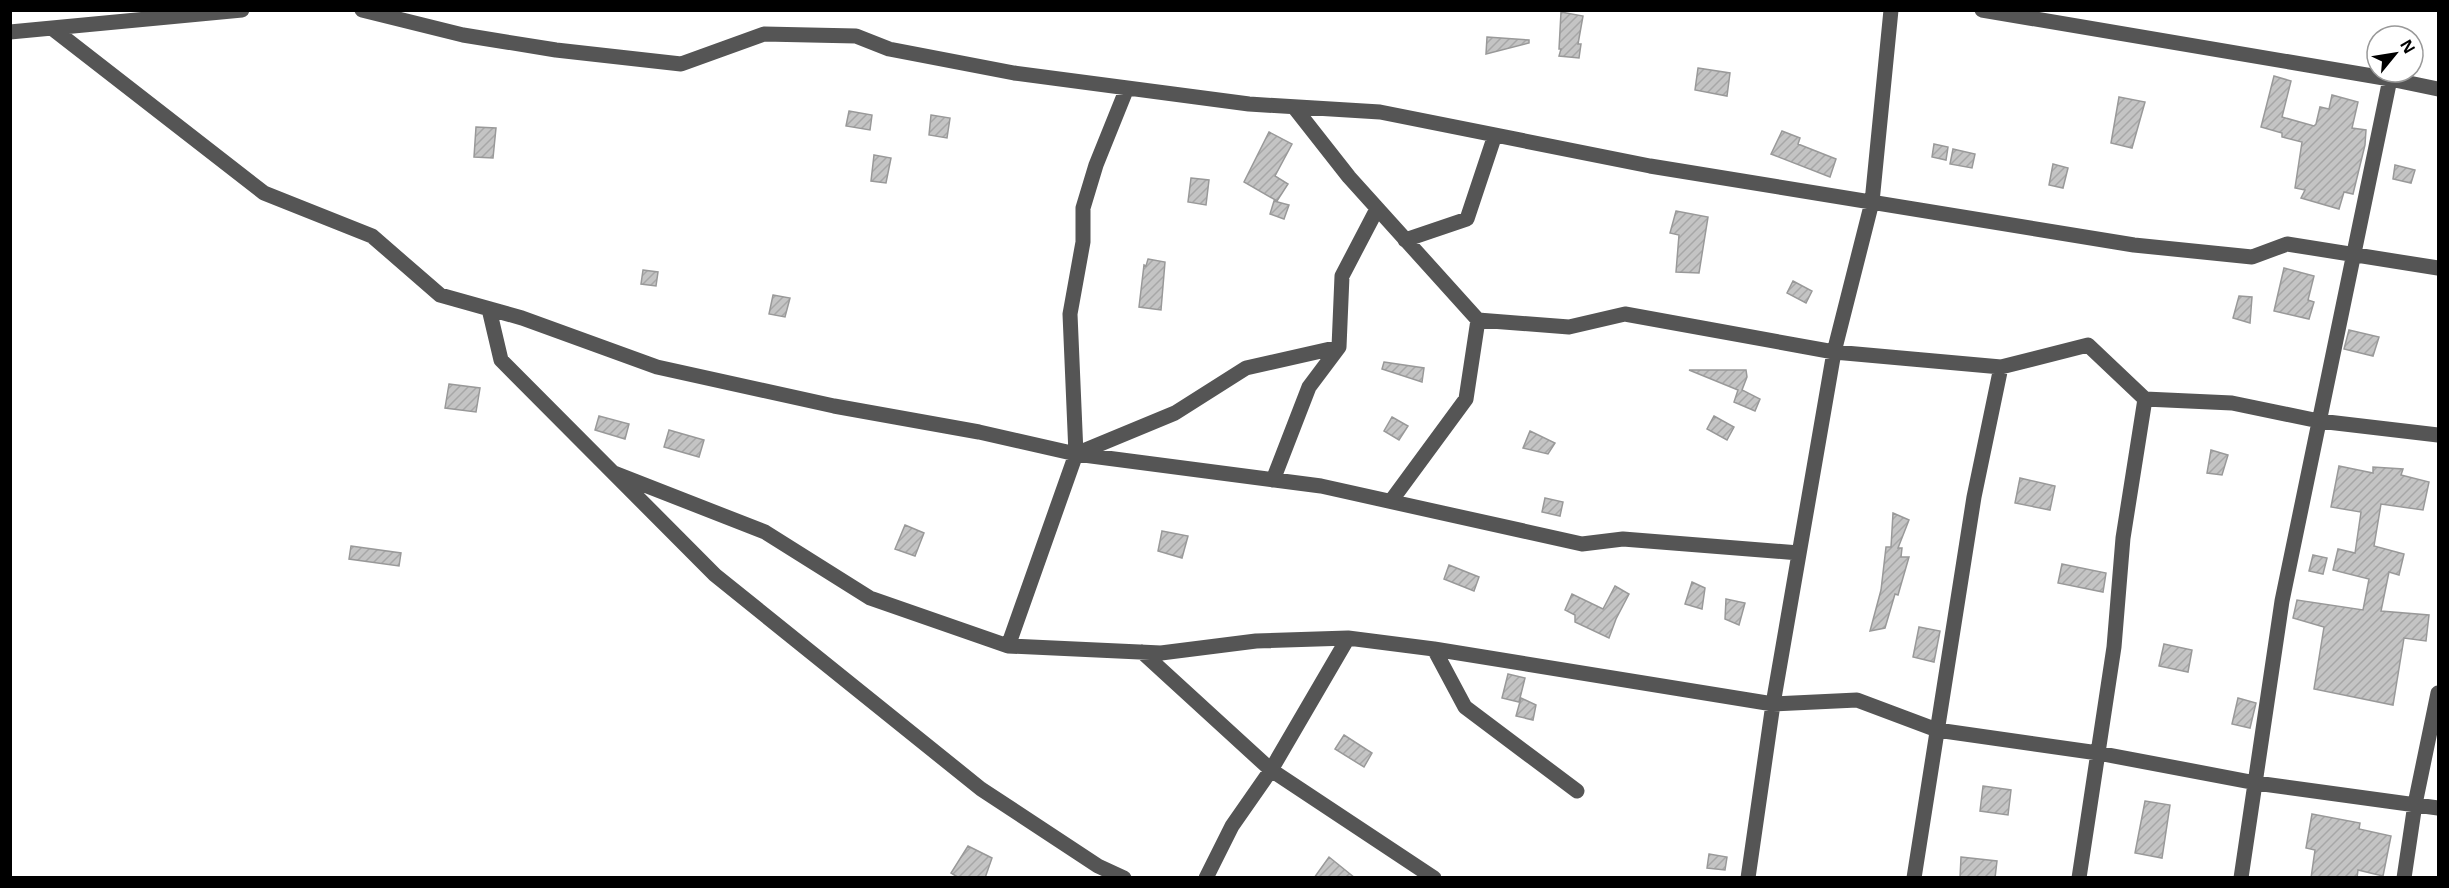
<svg xmlns="http://www.w3.org/2000/svg" width="2449" height="888" viewBox="0 0 2449 888" font-family="'Open Sans',sans-serif">
  <style>
    .building { fill: url(#building-hatch); stroke: #999; stroke-width: 1.5 }
    .lines { fill: none; stroke-linecap: round; stroke-linejoin: round }
    .minor { stroke: #555; stroke-width: 15 }
  </style>
  <defs>
    <pattern id="building-hatch" width="6" height="6" patternUnits="userSpaceOnUse" patternTransform="scale(1.5)"><rect width="6" height="6" fill="#c4c4c4"/><path d="M-1 1l2-2M0 6l6-6M5 7l2-2" fill="none" stroke="#a7a7a7"/></pattern>
  </defs>
  <rect width="100%" height="100%" fill="#fff"/>
  <path class="building" d="M1561 12 1583 16 1578 44H1581L1579 58 1559 56 1561 49H1559Z
    M1487 37 1529 40V43L1486 54Z
    M1698 68 1730 73 1727 96 1695 90Z
    M2274 76 2291 81 2282 117 2314 126 2316 124 2320 107 2329 109 2332 95 2358 102 2352 128 2366 130 2365 145 2353 194 2344 192 2339 209 2301 198 2305 190 2295 188 2302 142 2282 137V133L2261 127Z
    M2119 97 2145 102 2132 148 2111 143Z
    M849 111 872 115 870 130 846 126Z
    M931 115 950 118 947 138 929 135Z
    M476 127 496 128 493 158 474 157Z
    M1782 131 1800 138 1798 144 1836 159 1830 177 1771 154Z
    M1269 132 1292 144 1275 176 1288 184 1277 201 1244 182Z
    M1934 144 1948 147 1946 160 1932 157Z
    M1953 149 1975 154 1972 168 1950 164Z
    M874 155 891 158 886 183 871 181Z
    M2053 164 2068 168 2063 188 2049 185Z
    M2395 165 2415 170 2411 183 2393 179Z
    M1191 178 1209 180 1206 205 1188 202Z
    M1274 201 1289 205 1284 219 1270 214Z
    M1676 211 1708 217 1699 273 1676 272 1679 235 1670 233Z
    M1148 259 1165 262 1161 310 1139 307 1144 265 1146 266Z
    M2284 268 2314 276 2308 300 2314 302 2309 319 2274 311Z
    M643 270 658 272 656 286 641 284Z
    M1793 281 1812 291 1806 303 1787 293Z
    M773 295 790 298 785 317 769 314Z
    M2239 296 2252 297 2250 323 2233 318Z
    M2349 330 2379 337 2373 356 2344 349Z
    M1384 362 1424 368 1422 382 1382 369Z
    M1689 370H1746L1747 377 1742 390 1760 399 1755 411 1734 402 1738 390Z
    M449 384 480 388 476 412 445 408Z
    M599 416 629 424 625 439 595 430Z
    M1714 416 1734 427 1727 440 1707 429Z
    M1392 417 1408 426 1399 440 1384 431Z
    M669 430 704 440 699 457 664 447Z
    M1530 431 1555 443 1548 454 1523 448Z
    M2211 450 2228 455 2222 475 2207 473Z
    M2339 466 2373 473V467L2403 469 2401 475 2429 482 2423 510 2381 504 2374 546 2404 554 2399 575 2389 572 2381 611 2429 615 2426 641 2404 638 2393 705 2314 689 2324 627 2293 618 2297 600 2363 610 2369 579 2333 570 2338 549 2355 553 2361 512 2331 507Z
    M2020 478 2055 486 2050 510 2015 503Z
    M1545 498 1563 502 1560 516 1542 512Z
    M1893 513 1909 520 1898 548H1902L1901 557H1909L1898 595 1895 594 1885 628 1870 631 1881 590 1886 547H1891Z
    M905 525 924 533 915 556 895 549Z
    M1162 531 1188 536 1182 558 1158 551Z
    M351 546 401 553 399 566 349 559Z
    M2313 555 2327 558 2323 574 2309 571Z
    M2062 564 2106 573 2103 592 2058 583Z
    M1449 565 1479 577 1474 591 1444 579Z
    M1692 582 1705 588 1702 609 1685 604Z
    M1615 586 1629 594 1616 619 1609 638 1575 622V615L1565 610 1572 594 1603 609Z
    M1726 599 1745 603 1739 625 1725 619Z
    M1919 627 1940 631 1934 662 1913 657Z
    M2164 644 2192 650 2188 672 2159 666Z
    M1508 674 1525 678 1519 702 1502 698Z
    M1521 698 1536 705 1533 720 1516 716Z
    M2238 698 2256 703 2250 728 2232 724Z
    M1344 735 1372 753 1364 767 1335 749Z
    M1983 786 2011 790 2008 815 1980 811Z
    M2145 801 2170 805 2162 858 2135 853Z
    M2312 814 2360 823 2359 829 2391 836 2383 876 2358 870 2357 878H2311L2315 850 2306 848Z
    M968 846 992 858 985 878H959L951 873Z
    M1709 854 1727 857 1725 870 1707 868Z
    M1329 857 1355 878H1314Z
    M1961 857 1997 861 1995 878H1960Z"/>
  <g class="lines">
    <path class="minor" d="M362 10 463 35 556 50 681 64 764 34 856 36 889 49 1014 73 1249 104 1380 112 1650 166 2134 245 2252 257 2287 244 2438 268
      M1982 10 2390 79 2438 89
      M53 29 264 193 372 236 440 295 522 318 657 367 834 406 979 432 1076 454 1321 486 1582 544 1623 539 1799 553
      M10 32 242 10
      M1294 107 1349 177 1478 320
      M1405 240 1467 219 1495 135
      M489 309 501 360 715 575 981 789 1098 866 1124 878
      M1076 454 1175 413 1246 368 1339 347
      M614 473 765 532 870 598 1008 646 1161 653 1256 641 1348 638 1434 649 1773 704 1857 700 1937 730 2098 753 2256 783 2438 808
      M1273 480 1309 387 1339 347 1342 276 1377 209
      M1391 501 1466 399 1478 320 1569 327 1625 314 1834 352 2001 367 2088 345 2145 399 2232 403 2319 421 2438 435
      M1008 646 1076 454 1070 314 1083 242V208L1096 165 1127 88
      M1434 649 1465 707 1577 791
      M1142 652 1271 770 1434 878
      M1206 878 1232 826 1271 770 1348 638
      M1748 878 1773 704 1834 352 1872 202 1891 10
      M1914 878 1974 497 2001 367
      M2079 878 2114 647 2123 538 2145 399
      M2241 878 2282 601 2390 79
      M2404 878 2415 804 2438 693"/>
  </g>
  <rect width="2449" height="888" fill="none" stroke="#000000" stroke-width="24"/>
  <g transform="translate(2395 54) rotate(60)"><circle r="28" fill="#ffffff" stroke="#999999" stroke-width="1.5"/>
  <path d="M0-4.5L10 22L0 15L-10 22Z" fill="#000000"/>
  <text y="-9" font-size="16" font-weight="bold" text-anchor="middle" fill="#000000">N</text>
  </g>
</svg>
